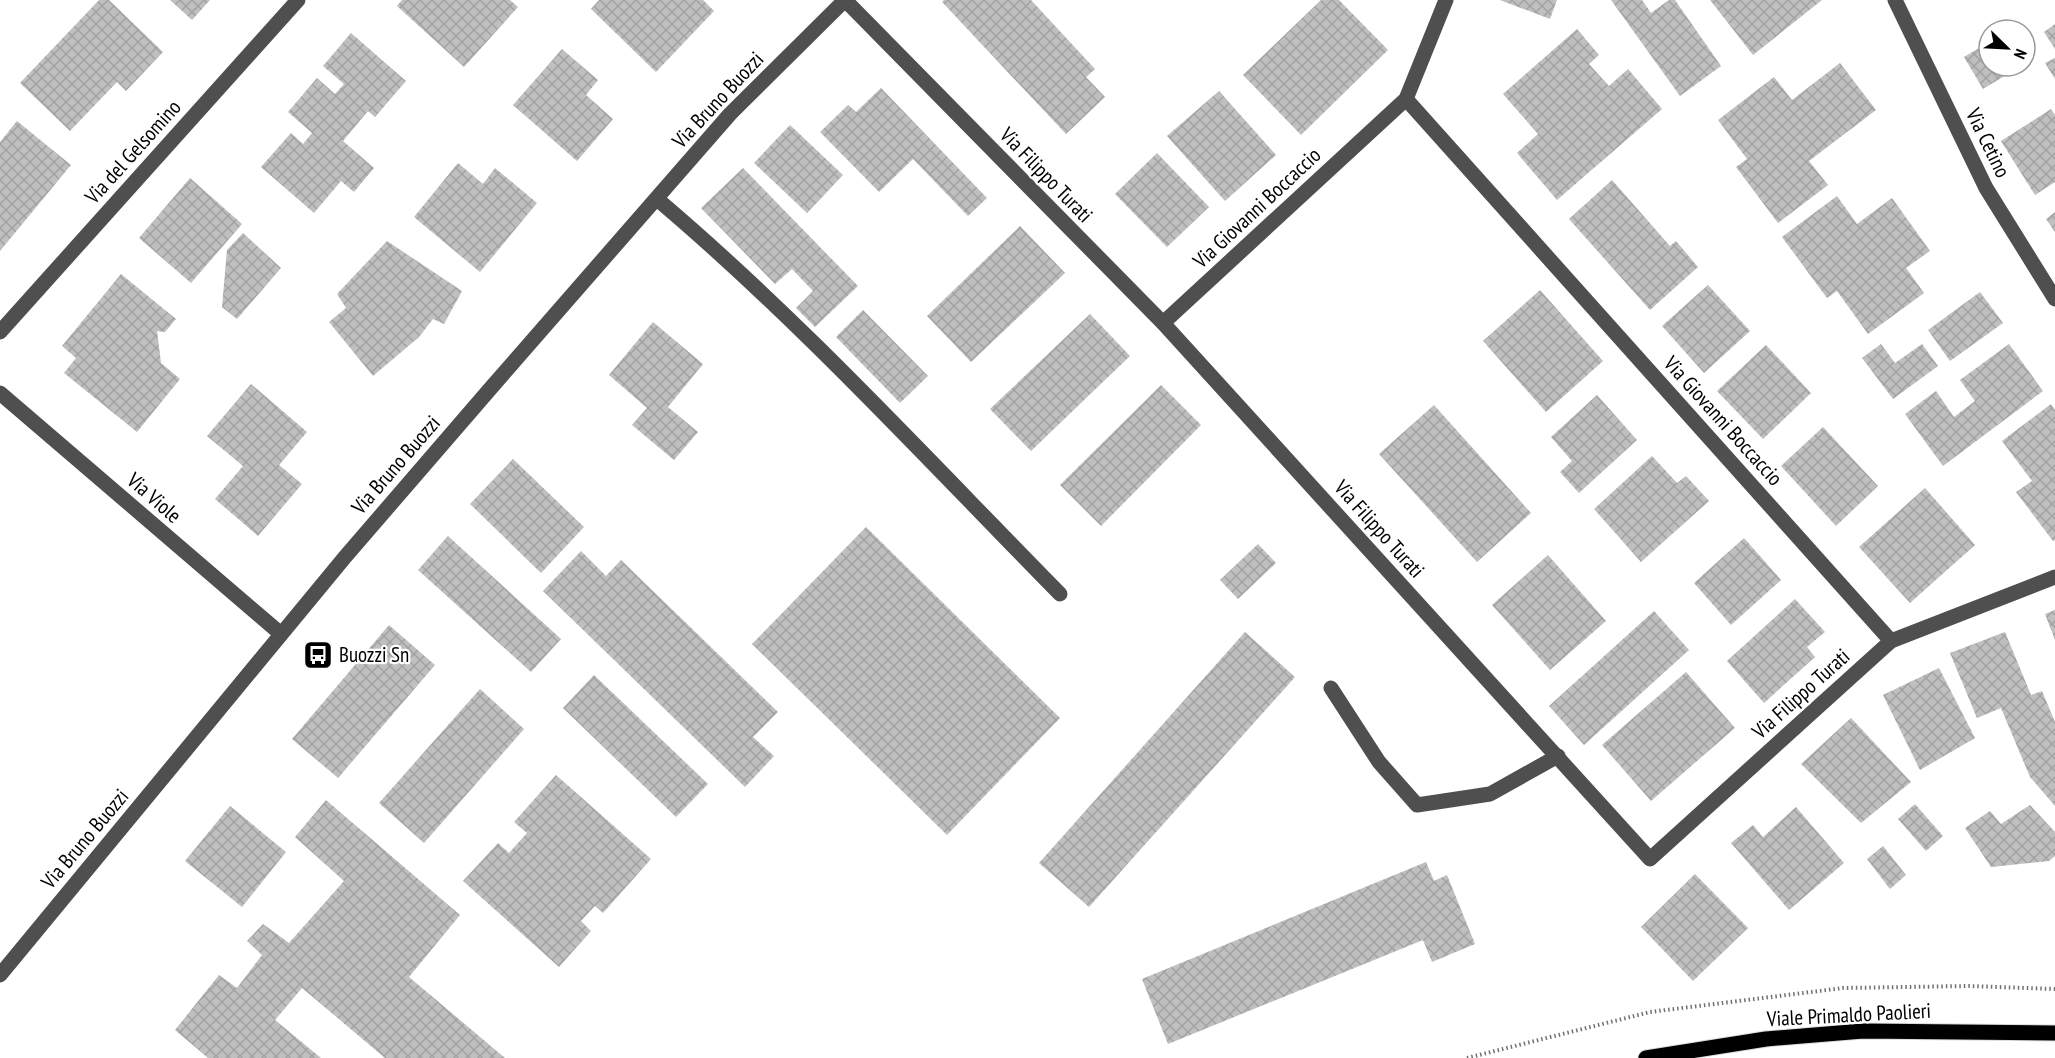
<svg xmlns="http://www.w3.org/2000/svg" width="2055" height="1058" font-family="'PT Sans Narrow',sans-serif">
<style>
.building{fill:url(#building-cross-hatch)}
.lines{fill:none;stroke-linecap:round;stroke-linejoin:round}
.major-casing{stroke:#dbdbdb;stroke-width:17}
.path{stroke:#717171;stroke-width:4;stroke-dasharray:1.5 3;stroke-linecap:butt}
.minor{stroke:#4f4f4f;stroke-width:15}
.major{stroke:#000;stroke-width:15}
.labels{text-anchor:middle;stroke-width:4.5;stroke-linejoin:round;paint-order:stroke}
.street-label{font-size:21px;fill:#000;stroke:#fff}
.poi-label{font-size:21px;fill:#000;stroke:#fff;text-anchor:start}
</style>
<defs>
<pattern id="building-cross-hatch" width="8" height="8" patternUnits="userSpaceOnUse" patternTransform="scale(1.5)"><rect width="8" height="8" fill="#bfbfbf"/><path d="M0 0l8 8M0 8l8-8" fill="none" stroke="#a2a2a2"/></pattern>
</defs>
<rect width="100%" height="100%" fill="#fff"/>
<!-- building -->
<g class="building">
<polygon points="99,0 109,0 163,52 126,91 117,82 70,131 20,83"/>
<polygon points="170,0 210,0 192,20"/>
<polygon points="402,0 510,0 518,7 464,67 397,6"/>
<polygon points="599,0 703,0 714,11 656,72 591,9"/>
<polygon points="944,0 1031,0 1095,69 1086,77 1105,97 1066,134 942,2"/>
<polygon points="1321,0 1339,0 1388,50 1301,135 1243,75"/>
<polygon points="1500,0 1557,0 1550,19"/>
<polygon points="1611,0 1642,0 1651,13 1669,0 1675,0 1721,66 1680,96"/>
<polygon points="1710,0 1822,0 1753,55"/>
<polygon points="2055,24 2055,49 2044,32"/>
<polygon points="1577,29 1599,55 1589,64 1609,86 1628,69 1662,109 1557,200 1517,153 1538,134 1503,94"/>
<polygon points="351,33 406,81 375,117 368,111 343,141 374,168 354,192 341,181 314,213 261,167 291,133 303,144 312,133 288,112 317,78 335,94 344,84 323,66"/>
<polygon points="1989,42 1989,66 2021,66 1983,89 1964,57"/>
<polygon points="562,49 598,80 586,95 613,119 577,161 513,105"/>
<polygon points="2055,58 2055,79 2045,63"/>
<polygon points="1840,63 1876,110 1809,161 1828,185 1778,223 1736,167 1747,159 1718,120 1774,77 1792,100"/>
<polygon points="881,88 987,198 968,216 913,159 879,192 820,132 848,105 856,112"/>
<polygon points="1219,91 1276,155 1225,201 1167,136"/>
<polygon points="2051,109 2055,115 2055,182 2035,195 2001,141"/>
<polygon points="17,121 71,165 0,251 0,142"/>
<polygon points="790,125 843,175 807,213 754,163"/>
<polygon points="1157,153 1209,207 1167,247 1115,194"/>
<polygon points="458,163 483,184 495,168 537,203 480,272 414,217"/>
<polygon points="743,168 858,286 815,327 796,308 813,291 792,269 775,284 701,208"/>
<polygon points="190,178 242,224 191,283 139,238"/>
<polygon points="1612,180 1670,246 1676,241 1698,267 1650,310 1569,219"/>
<polygon points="1837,196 1857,224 1892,198 1930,251 1906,268 1924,293 1868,334 1837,291 1827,298 1782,237"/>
<polygon points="2055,212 2055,232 2046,219"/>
<polygon points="1020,226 1065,273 971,362 927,316"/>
<polygon points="243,233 281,268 237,319 222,307 227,250"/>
<polygon points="387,241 462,291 444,324 433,319 419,337 373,376 329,322 346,308 337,294"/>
<polygon points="121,274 176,319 165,332 157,331 161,363 180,379 137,432 64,373 76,358 62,346"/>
<polygon points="1708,285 1750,331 1704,373 1662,326"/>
<polygon points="1540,290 1603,361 1546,412 1483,341"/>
<polygon points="1980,292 2003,323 1950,361 1928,330"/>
<polygon points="863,310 928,376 900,403 836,337"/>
<polygon points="1090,314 1130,356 1031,451 990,409"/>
<polygon points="653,322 703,364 668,407 698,432 674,460 632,425 647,408 609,375"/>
<polygon points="1881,344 1895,363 1922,344 1938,366 1893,399 1862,358"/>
<polygon points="2009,344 2043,391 1943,466 1905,414 1936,391 1954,417 1975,401 1960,380"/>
<polygon points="1766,345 1811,393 1763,439 1717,391"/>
<polygon points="251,384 307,432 279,465 302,484 258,536 215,499 243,466 207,436"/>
<polygon points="1161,385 1201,425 1101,526 1060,485"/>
<polygon points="1597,395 1637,440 1579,493 1560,472 1572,461 1551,437"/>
<polygon points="2051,404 2055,410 2055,540 2053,541 2016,492 2032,481 2002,441"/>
<polygon points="1434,405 1531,513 1477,562 1379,454"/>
<polygon points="1823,427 1878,486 1836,526 1781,466"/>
<polygon points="1652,456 1677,483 1686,476 1709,501 1641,562 1594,509"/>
<polygon points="513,459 584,527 541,573 470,504"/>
<polygon points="1925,488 1975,545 1910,603 1859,547"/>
<polygon points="866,527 1060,718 947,835 752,644"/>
<polygon points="448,536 561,639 531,672 418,570"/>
<polygon points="1744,538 1781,580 1731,625 1694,583"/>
<polygon points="1258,544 1276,563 1238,599 1220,580"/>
<polygon points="581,551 606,576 621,560 778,712 753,737 774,756 745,787 543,591"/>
<polygon points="1548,555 1606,621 1550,670 1492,605"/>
<polygon points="1795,599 1825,632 1807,647 1815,657 1764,703 1727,661"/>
<polygon points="2055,610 2055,640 2045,614"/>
<polygon points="1654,611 1689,650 1584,745 1549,706"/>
<polygon points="389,625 435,665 338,778 292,739"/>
<polygon points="1245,632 1295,677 1089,907 1039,863"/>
<polygon points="2005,632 2031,695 2042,691 2055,722 2055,806 2030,777 2001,708 1977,718 1950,653"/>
<polygon points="1939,668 1975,738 1920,770 1883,695"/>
<polygon points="1686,672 1735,728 1651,801 1602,745"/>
<polygon points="594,675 708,784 676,817 563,708"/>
<polygon points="480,689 524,729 424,843 379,803"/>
<polygon points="1851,718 1911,782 1861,823 1801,764"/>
<polygon points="556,775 651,859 603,913 595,906 581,921 591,931 559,967 463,881 498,843 509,853 527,833 514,822"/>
<polygon points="326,800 460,915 409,977 505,1058 385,1058 302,988 275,1020 321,1058 208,1058 175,1030 219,975 237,988 262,955 247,941 263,924 289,943 344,881 295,837"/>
<polygon points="1915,804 1943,836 1926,851 1898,819"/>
<polygon points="2030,805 2055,832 2055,856 2049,861 1991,867 1965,828 1990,811 2001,824"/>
<polygon points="230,806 286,852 242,907 185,861"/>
<polygon points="1796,807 1844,863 1789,910 1731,843 1753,825 1763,837"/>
<polygon points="1883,846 1906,875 1890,889 1867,859"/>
<polygon points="1426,862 1434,881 1447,875 1475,944 1432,962 1423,940 1168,1044 1142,979"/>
<polygon points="1695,874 1748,928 1693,981 1641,927"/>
</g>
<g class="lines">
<!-- major casing -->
<g class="major-casing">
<polyline id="major" points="1646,1058 1766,1039 1863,1031 2055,1033"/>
</g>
<!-- path -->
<polyline class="path" points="1467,1058 1650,1012 1843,988 1969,986 2055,989"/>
<!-- minor -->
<g class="minor">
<polyline points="845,0 1163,323 1650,859 1891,641 2055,577"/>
<polyline points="1895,0 1986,188 2055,299"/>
<polyline points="1406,99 1891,641"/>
<path d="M657,199C800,320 928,460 1060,594"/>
<polyline points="1163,323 1406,99 1446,0"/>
<polyline points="0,332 298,0"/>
<polyline points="0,393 281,634"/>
<polyline points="1331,688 1379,762 1417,805 1490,794 1558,756"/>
<polyline points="0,975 345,557 490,389 730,114 845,0"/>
</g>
<!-- major -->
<use href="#major" class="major"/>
</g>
<!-- icons -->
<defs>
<g id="bus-square" transform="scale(1.5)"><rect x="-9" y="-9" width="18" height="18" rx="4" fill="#000" stroke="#fff"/><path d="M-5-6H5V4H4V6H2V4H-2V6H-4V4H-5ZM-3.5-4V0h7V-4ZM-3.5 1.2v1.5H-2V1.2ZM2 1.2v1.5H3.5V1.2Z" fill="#fff"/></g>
</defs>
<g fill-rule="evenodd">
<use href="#bus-square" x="318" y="655"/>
</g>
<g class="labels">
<!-- street labels -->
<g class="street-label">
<text transform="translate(718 100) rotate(-47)" y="7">Via Bruno Buozzi</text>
<text transform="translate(1988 143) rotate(64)" y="7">Via Cetino</text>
<text transform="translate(133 152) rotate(-48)" y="7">Via del Gelsomino</text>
<text transform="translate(1046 175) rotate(46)" y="7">Via Filippo Turati</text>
<text transform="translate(1257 208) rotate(-43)" y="7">Via Giovanni Boccaccio</text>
<text transform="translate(1723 421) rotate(48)" y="7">Via Giovanni Boccaccio</text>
<text transform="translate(396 465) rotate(-49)" y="7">Via Bruno Buozzi</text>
<text transform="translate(154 498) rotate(41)" y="7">Via Viole</text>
<text transform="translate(1379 529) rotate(48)" y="7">Via Filippo Turati</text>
<text transform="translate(1801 694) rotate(-42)" y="7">Via Filippo Turati</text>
<text transform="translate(85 839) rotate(-50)" y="7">Via Bruno Buozzi</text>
<text transform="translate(1849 1015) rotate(-3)" y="7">Viale Primaldo Paolieri</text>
</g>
<!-- poi labels -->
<g class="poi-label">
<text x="339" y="662">Buozzi Sn</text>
</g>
</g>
<!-- north arrow -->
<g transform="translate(2007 48) rotate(114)"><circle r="28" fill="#ffffff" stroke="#999999" stroke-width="1.5"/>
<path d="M0-4.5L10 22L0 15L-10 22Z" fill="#000000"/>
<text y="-9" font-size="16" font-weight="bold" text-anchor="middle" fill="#000000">N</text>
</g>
</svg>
